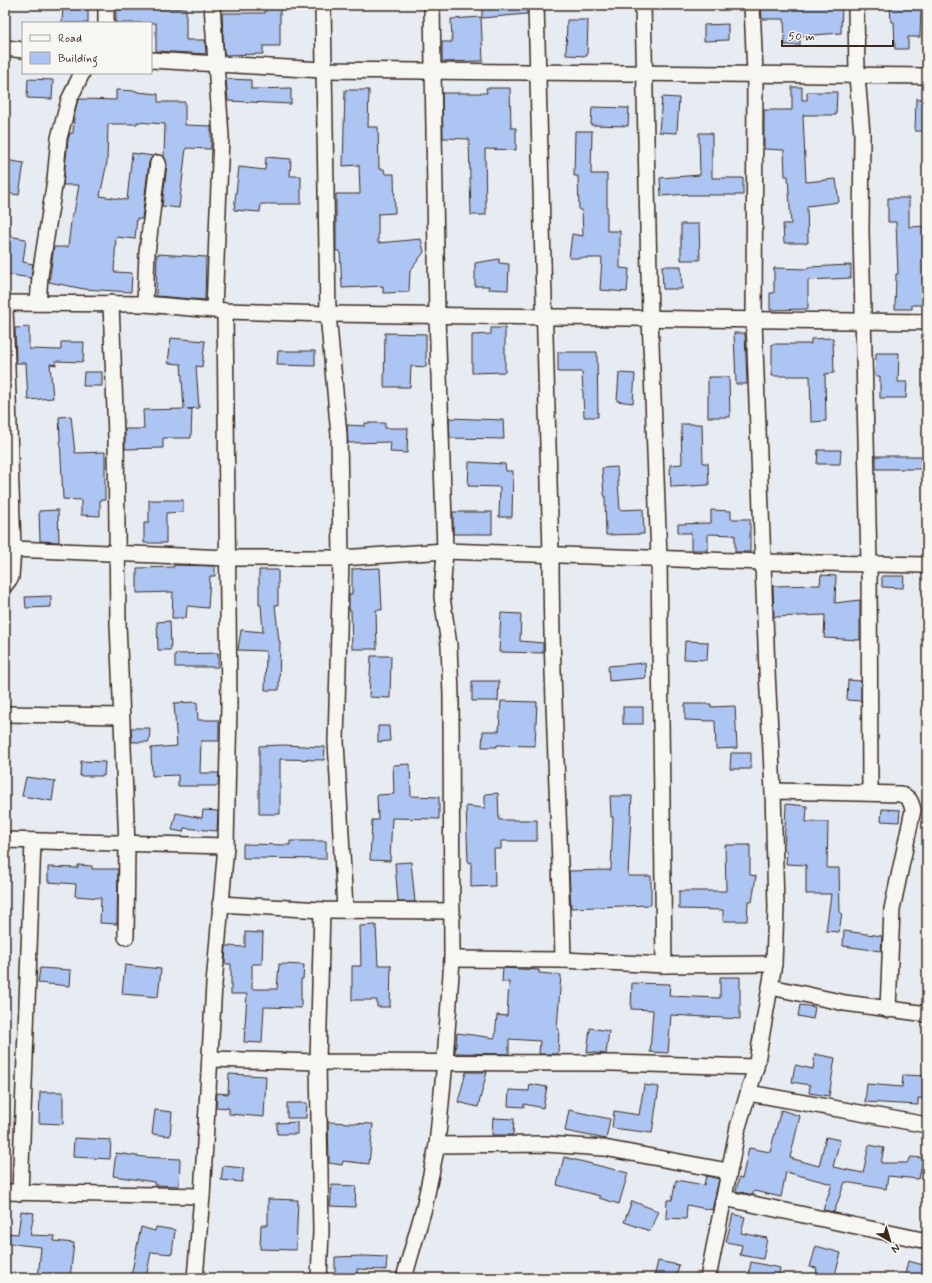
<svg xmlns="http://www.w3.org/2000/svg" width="932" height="1283" font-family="Mynerve,sans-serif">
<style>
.building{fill:#adc5f3;stroke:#3b2a1e}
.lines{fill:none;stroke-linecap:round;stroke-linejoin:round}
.minor-casing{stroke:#3b2a1e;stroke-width:18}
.minor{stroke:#f6f6f2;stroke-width:15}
</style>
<rect width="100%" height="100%" fill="#e7ecf2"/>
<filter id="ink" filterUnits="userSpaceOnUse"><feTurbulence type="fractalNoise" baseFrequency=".025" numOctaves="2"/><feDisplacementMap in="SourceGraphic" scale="8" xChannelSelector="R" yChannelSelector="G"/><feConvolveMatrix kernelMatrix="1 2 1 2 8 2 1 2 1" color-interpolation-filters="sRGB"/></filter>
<g filter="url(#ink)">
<!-- building -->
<g class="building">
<polygon points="63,5 88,5 88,23 62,23"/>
<polygon points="265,5 280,5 280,46 263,46 263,54 224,55 222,13 265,13"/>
<polygon points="482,5 527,5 527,14 482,18"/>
<polygon points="761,5 842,5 841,33 800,36 800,45 785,45 784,19 762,19"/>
<polygon points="890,5 921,5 920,37 908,37 908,49 895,49 894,22 891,22"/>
<polygon points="186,8 186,40 205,40 206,54 156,51 156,23 116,23 116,9"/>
<polygon points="481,17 483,61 442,62 442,42 452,42 451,19"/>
<polygon points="567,20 588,20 587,56 566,55"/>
<polygon points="728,24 728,40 704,41 704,25"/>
<polygon points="28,79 53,80 52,99 27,98"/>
<polygon points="226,79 251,80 251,89 291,88 291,104 228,101"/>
<polygon points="792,87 802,87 802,100 807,100 807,92 837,92 836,115 803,115 806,182 836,179 839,202 807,206 808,243 784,243 783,224 791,224 788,176 785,176 784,150 764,149 764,110 792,110"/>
<polygon points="486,88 510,88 511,128 516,128 516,150 485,149 486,215 471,215 469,139 443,138 442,93 487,93"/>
<polygon points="116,90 137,91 137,92 158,94 158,102 185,102 185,125 211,126 211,149 186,148 179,208 162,206 167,164 164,156 165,124 137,122 137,124 108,124 107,162 100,196 127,200 132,153 153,156 149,162 142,219 137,218 135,239 116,237 114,272 132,273 131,292 84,289 49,282 54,247 68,247 72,213 74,213 79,185 63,185 68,140 70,133 73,133 74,117 77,103 80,99 116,100"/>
<polygon points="345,90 369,90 368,127 378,127 379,169 384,169 385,174 394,174 395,213 378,214 378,243 421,239 424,252 410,271 409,292 383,293 383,286 342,288 340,251 336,251 336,194 360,194 359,165 343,166"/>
<polygon points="662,97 679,98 677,133 659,132"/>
<polygon points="916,99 927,99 927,131 915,131"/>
<polygon points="592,107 629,108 628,126 591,125"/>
<polygon points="575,131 592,131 591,174 607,174 607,231 620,231 620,268 629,269 627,292 600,290 602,258 569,258 572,234 583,236 582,210 579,210 578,176 574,176"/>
<polygon points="699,133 712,133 712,178 743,178 743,195 687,195 688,194 661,196 660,178 700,175"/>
<polygon points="266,157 291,159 290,176 301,176 301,204 261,204 260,212 234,210 239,167 265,170"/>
<polygon points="5,160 24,163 19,195 5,193"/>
<polygon points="888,198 909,198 909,227 927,226 927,305 912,305 912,309 895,309 896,274 898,274 896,222 888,222"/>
<polygon points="681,224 699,224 700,260 681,260"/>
<polygon points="8,236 26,239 23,262 33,264 31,278 5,274 5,253"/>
<polygon points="157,254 206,257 205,300 156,296"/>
<polygon points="499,259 499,263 509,264 508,290 488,289 489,286 475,286 475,263"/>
<polygon points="851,265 851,278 808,280 808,309 770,310 770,293 774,293 774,268 808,269 808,267"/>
<polygon points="662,266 681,266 682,289 663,289"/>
<polygon points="29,327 29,349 61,350 61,342 84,342 83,362 56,361 56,365 50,364 53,398 28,400 26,363 16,363 15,328"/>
<polygon points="491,328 505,328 505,372 472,373 472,335 491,334"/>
<polygon points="385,333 426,334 426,367 411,366 410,387 384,387"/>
<polygon points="734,333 745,333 747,384 736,384"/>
<polygon points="171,338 205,341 202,367 196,366 199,408 187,409 192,409 191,438 163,438 163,448 125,449 125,429 144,429 143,410 184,409 181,364 168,363"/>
<polygon points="833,338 834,373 825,374 826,421 811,422 810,376 772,376 772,344 811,344 811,339"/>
<polygon points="278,351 315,351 315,366 277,365"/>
<polygon points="558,352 597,352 598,417 584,417 582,372 558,372"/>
<polygon points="876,353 899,353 898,382 907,382 906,398 880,398 880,376 875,376"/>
<polygon points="84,372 102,372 102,386 83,386"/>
<polygon points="619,373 635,374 633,403 617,401"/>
<polygon points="708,377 729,377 730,417 708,417"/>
<polygon points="71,416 75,453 105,452 105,500 100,500 100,516 81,515 81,500 63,499 59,417"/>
<polygon points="449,418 503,420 504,439 450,438"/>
<polygon points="365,423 385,423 385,428 408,428 407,453 390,452 391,442 348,443 347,425 365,426"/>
<polygon points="681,424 702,424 703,463 708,463 709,485 671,487 670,465 682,464"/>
<polygon points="818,450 841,450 840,464 817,464"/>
<rect x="876" y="456" width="51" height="13"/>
<polygon points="469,462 505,464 506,471 513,471 512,517 499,517 500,487 468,486"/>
<polygon points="617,467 620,510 643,509 644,534 606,535 605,495 604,495 602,468"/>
<polygon points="149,500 183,500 183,512 166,513 166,543 144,543 144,523 149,523"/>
<polygon points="58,510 59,542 40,541 39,511"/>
<polygon points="711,510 731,511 731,519 750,519 750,552 735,552 735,535 708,534 708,550 691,550 691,533 678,533 678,524 711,523"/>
<rect x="453" y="512" width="39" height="22"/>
<polygon points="174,565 215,566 215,576 210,576 208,608 187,606 186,618 172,618 173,592 137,593 137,568 174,567"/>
<polygon points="380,568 382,610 376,610 377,649 352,649 351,610 349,610 349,594 352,594 352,569"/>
<polygon points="259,570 278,570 278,605 275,605 279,641 280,641 279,690 265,690 266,651 238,650 241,630 263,632 261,605 259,605"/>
<polygon points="821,575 836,576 835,603 860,600 860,640 824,638 825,615 774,617 773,586 820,585"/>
<polygon points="882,576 904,576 903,588 882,587"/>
<polygon points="51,596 51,607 26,608 25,597"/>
<polygon points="501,613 521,614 520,641 543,643 543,653 499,652"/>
<polygon points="170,621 171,650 158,650 157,622"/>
<polygon points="685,641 708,642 707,660 684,659"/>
<polygon points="218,653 218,667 175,667 175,654"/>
<polygon points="371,656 391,656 390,698 369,697"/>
<polygon points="645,663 646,678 609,681 608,666"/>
<polygon points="848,680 861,681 861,701 847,700"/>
<polygon points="472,681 499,681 498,701 472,701"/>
<polygon points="501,701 537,702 535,746 497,745 497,747 482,747 483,731 499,731"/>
<polygon points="197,702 198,720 219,720 219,741 201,741 200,773 219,773 218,786 178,786 178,775 152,776 151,748 177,746 174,703"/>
<polygon points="685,704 711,704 711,707 735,706 737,748 716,749 715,721 685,720"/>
<rect x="623" y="707" width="20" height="17"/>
<polygon points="378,726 389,726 390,741 378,742"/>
<polygon points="131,728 150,728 149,742 132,742"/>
<polygon points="283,745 325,747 324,760 280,759 280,814 259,814 259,746"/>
<polygon points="731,753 751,753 751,769 730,769"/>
<polygon points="81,761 105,762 104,776 80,776"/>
<polygon points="410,764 411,796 439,797 439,819 392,818 390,861 370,860 372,820 378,820 377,795 394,794 393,765"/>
<polygon points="26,777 55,781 52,801 22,796"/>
<polygon points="498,793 499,820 537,820 537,841 501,841 501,849 494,849 495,886 471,887 471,862 468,862 466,806 485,808 485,794"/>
<polygon points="610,796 632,796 628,876 651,876 651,905 571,908 569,871 611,870 613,817 611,817"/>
<polygon points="786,804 807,806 806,822 828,822 827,868 839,868 840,913 842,913 839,932 826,931 831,894 806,894 806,865 786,864 787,851 784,851"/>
<polygon points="882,809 900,810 899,822 881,821"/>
<polygon points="203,810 218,811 217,831 184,828 183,832 172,830 176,813 202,818"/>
<polygon points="290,841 326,841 326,859 243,858 243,844 290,845"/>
<polygon points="725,845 750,845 750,875 756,876 752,902 748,901 747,921 723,921 723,910 679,909 679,891 726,891"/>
<polygon points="411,862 415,902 398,902 395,863"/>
<polygon points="78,865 92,866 92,869 118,869 117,924 100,923 101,898 75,896 76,884 48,882 48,867 78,868"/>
<polygon points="376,925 378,965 391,965 390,1007 377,1007 377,1000 352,1000 352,966 361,966 360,926"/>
<polygon points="844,931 882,936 881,951 843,946"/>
<polygon points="245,932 263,933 262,964 252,964 252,989 277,989 279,964 304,965 303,979 301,979 301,1008 264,1007 262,1043 244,1042 247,994 231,994 231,964 225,964 226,946 245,947"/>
<polygon points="125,965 161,969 158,997 122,994"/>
<polygon points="40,968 71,970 70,986 38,983"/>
<polygon points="503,968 539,970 539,973 561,975 557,1029 559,1029 558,1054 539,1054 540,1041 509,1039 509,1054 455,1053 457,1033 495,1038 497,1015 507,1016 509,982 502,982"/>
<polygon points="720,977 740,977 740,1019 671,1015 668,1053 650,1052 653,1010 631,1009 632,983 670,984 669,996 720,998"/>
<polygon points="800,1005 815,1007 813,1019 798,1016"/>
<polygon points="590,1028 609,1031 606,1054 587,1052"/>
<polygon points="815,1054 835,1058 829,1096 809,1093 810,1085 792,1082 795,1065 813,1069"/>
<polygon points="466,1072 487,1072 478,1107 458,1102"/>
<polygon points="229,1074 266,1076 264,1117 229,1114 229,1108 216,1107 217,1093 228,1094"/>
<polygon points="903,1075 927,1076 927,1099 918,1098 918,1105 865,1102 867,1084 902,1087"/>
<polygon points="530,1084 547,1087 543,1108 524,1104 524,1107 508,1106 509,1090 529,1091"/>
<polygon points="644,1085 659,1087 652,1133 612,1128 614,1111 639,1115"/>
<polygon points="40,1092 63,1092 63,1124 39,1123"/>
<polygon points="287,1103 307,1103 306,1118 287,1118"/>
<polygon points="155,1110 172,1112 170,1136 152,1134"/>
<polygon points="569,1110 610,1119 606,1139 565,1131"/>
<polygon points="781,1110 800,1116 790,1158 819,1166 826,1137 840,1140 833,1167 863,1173 869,1145 884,1148 881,1163 907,1163 911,1157 923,1158 919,1179 888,1176 886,1189 845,1182 834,1212 823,1210 832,1184 786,1172 781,1197 754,1191 753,1195 736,1191 739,1178 742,1179 749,1148 770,1152"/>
<polygon points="493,1118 514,1119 513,1135 492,1135"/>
<polygon points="297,1122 297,1134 277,1134 277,1123"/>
<polygon points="328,1122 373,1124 369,1164 343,1161 342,1165 329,1163"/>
<polygon points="74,1138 111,1140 110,1159 73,1157"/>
<polygon points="116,1153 144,1157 180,1159 179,1186 154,1185 154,1182 113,1176"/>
<polygon points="564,1157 628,1173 619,1204 599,1198 600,1196 557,1185"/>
<polygon points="223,1166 244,1168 242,1182 221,1180"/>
<polygon points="706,1176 719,1179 712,1210 687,1205 686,1219 666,1218 667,1200 672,1200 676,1180 704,1185"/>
<polygon points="332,1185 356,1186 355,1207 330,1206"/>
<polygon points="268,1199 298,1200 296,1250 260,1249 261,1225 268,1225"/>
<polygon points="632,1201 658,1211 650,1231 624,1222"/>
<polygon points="21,1211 34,1213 30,1235 55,1236 54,1241 74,1243 70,1278 38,1278 41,1247 5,1243 5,1233 18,1234"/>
<polygon points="733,1214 745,1217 741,1233 767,1238 763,1259 740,1255 742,1245 726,1242"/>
<polygon points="141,1227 155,1231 156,1227 175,1230 172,1254 151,1252 146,1278 131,1276"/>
<polygon points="816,1246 841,1253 834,1278 815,1278 817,1268 810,1267"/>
<polygon points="364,1256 387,1257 386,1270 357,1269 357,1278 335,1278 335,1257"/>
<polygon points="658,1261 679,1265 676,1278 654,1278"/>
<polygon points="908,1261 927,1266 927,1278 904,1278"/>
<polygon points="751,1262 780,1268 778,1278 748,1278"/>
</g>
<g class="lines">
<!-- minor casing -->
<g class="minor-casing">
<g id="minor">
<polyline points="106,5 106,23"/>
<polyline points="212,5 221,136 214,309"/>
<polyline points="323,5 328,314 339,435 341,558 336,741 345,909"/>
<path d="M536,5L551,555C551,690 560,824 563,960"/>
<polyline points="643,5 650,317 659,558 664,965"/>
<polyline points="856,5 857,76 862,134 861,231 869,563 870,793"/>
<polyline points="5,48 23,50"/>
<polyline points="151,60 323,70 927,76"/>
<polyline points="5,303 145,304 225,311 328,314 927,322"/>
<polyline points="38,303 40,276 55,180 59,138 69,100 82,73"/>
<polyline points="111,303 116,437 118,623 127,845 126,937"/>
<polyline points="145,304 147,253 158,163"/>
<polyline points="5,306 13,549"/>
<polyline points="5,585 11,577 13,549 228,558 341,558 445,551 764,562 927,565"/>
<polyline points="5,714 121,716"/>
<path d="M773,791L900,794C909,797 911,801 913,810L892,909L888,1010"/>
<polyline points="5,840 226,846"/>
<polyline points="220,904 322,910 452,911"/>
<polyline points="452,959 563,960 664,965 774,964"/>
<polyline points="771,987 845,1003 927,1014"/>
<polyline points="210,1059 318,1062 612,1063 756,1067"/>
<polyline points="749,1093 927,1125"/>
<polyline points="437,1145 545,1144 604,1148 728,1171"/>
<polyline points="5,1192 202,1196"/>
<polyline points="20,1193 33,841"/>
<polyline points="724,1198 927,1241"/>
<polyline points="195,1278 202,1196 214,984 226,846 229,704 225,311"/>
<polyline points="319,1278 321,1231 318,1062 322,910"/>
<polyline points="404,1278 424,1208 437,1145 445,1061 452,959 451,695 449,645 442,597 445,551 437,316 432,5"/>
<polyline points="708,1278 738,1127 756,1067 774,964 776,907 773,791 767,671 754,321 755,74 752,5"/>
</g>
</g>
<!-- minor -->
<use href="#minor" class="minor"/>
</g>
</g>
<!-- margin -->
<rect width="932" height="1283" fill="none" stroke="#f6f6f2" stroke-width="20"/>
<rect x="10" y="10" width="912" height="1263" fill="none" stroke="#3b2a1e" stroke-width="1.5" filter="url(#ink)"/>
<!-- legend -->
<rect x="22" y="22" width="130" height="52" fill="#f6f6f2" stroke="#aba49d"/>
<rect x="30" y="35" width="20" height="6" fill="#f6f6f2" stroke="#aba49d"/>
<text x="58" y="42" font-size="12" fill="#3b2a1e">Road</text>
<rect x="30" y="52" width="20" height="12" fill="#adc5f3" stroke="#aba49d"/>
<text x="58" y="62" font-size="12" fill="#3b2a1e">Building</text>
<!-- north arrow -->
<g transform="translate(890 1241) rotate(142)" stroke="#f6f6f2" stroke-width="3" paint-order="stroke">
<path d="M0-3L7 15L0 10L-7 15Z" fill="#3b2a1e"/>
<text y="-6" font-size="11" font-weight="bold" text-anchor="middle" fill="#3b2a1e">N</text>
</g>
<!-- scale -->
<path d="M782 40v6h111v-6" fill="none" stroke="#3b2a1e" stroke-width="2"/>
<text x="788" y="40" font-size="12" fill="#3b2a1e" stroke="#f6f6f2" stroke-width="3" paint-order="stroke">50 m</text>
</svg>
